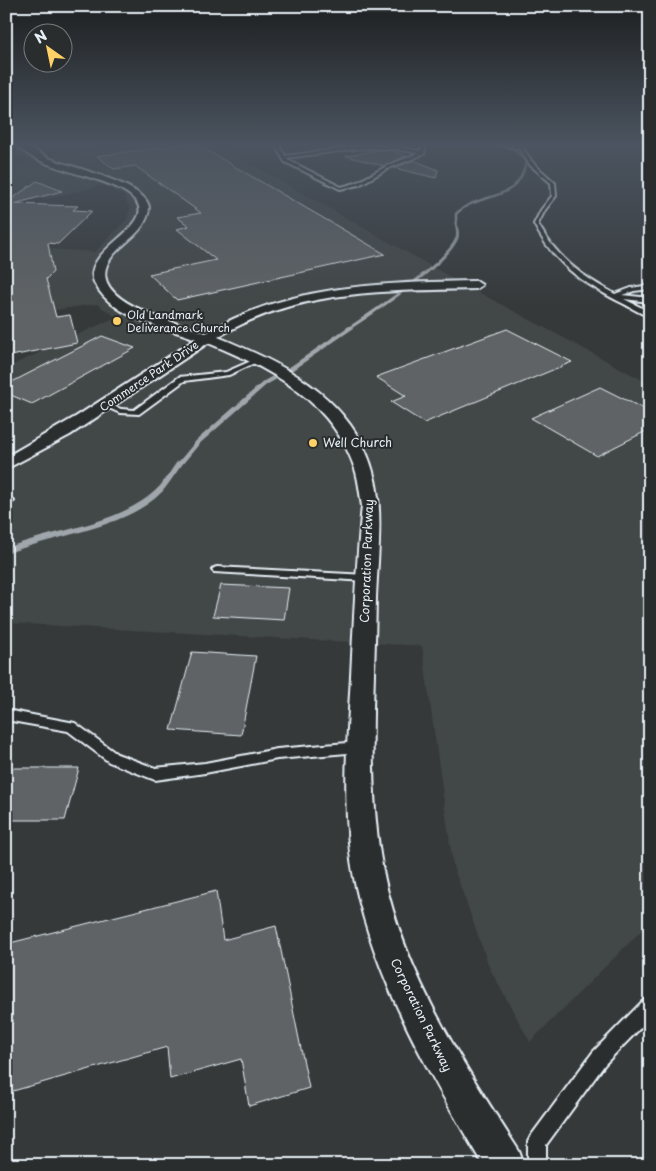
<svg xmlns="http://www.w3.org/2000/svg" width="656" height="1171" font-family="'Playpen Sans',sans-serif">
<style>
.built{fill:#424647}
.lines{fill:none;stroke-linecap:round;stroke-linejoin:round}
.stream-far3{stroke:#a0a7ac;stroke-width:2.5}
.stream-far2{stroke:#a0a7ac;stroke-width:3}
.stream-far1{stroke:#a0a7ac;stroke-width:4.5}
.stream{stroke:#a0a7ac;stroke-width:5.5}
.building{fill:#5f6365;stroke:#e8f1f8}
.lane-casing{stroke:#e8f1f8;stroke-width:4}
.street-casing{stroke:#e8f1f8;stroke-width:4}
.lane{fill:#2a2d2e;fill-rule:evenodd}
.street{fill:#2a2d2e;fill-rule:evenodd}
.poi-dot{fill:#ffd166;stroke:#2a2d2e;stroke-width:2}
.labels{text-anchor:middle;stroke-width:4;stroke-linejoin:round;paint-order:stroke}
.far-poi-label{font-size:11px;fill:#e8f1f8;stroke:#2a2d2e;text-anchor:start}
.far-street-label{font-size:11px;fill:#e8f1f8;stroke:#2a2d2e}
.poi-label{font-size:12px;fill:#e8f1f8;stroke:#2a2d2e;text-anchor:start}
.street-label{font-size:12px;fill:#e8f1f8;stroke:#2a2d2e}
</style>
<rect width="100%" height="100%" fill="#35393a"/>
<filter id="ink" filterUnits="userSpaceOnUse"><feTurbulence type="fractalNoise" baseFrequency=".02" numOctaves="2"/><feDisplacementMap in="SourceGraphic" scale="10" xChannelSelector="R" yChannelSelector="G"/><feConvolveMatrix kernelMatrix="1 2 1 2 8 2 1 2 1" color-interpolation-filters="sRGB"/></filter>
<g filter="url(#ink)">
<!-- built -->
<polygon class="built" points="6,143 51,143 30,146 48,157 145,143 214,143 454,279 650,384 650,922 530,1042 490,969 453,866 422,646 6,623 6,368 116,317 97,304 6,317 49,249 95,252 127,219 130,209 124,196 102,185 46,199 6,188 6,168 33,163 15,153 6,154"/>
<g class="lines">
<!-- stream-far3 -->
<path class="stream-far3" d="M456,224V214C480,190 519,205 526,161L507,143"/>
<!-- stream-far2 -->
<path class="stream-far2" d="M348,329C372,313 447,264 457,238C458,234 457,227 456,223"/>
<!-- stream-far1 -->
<polyline class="stream-far1" points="178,466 198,442 265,383 292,368 350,328"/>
<!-- stream -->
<path class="stream" d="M6,551C53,532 125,527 161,489C167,482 173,472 179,464"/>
</g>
<!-- building -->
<g class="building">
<polygon points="194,143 232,165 385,254 177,300 149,274 216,260 177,229 189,226 177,217 201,213 135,166 114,169 97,156"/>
<polygon points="380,150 392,151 406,156 384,166 346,156"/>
<polygon points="414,160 438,170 436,178 394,168"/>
<polygon points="37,181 62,191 14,204 78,206 73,210 92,211 58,244 48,243 53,272 46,279 56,317 70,315 77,343 6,357 6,203"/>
<polygon points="507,329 572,362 424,423 391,402 406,396 376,377"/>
<polygon points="102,336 135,348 32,404 6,393 6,385"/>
<polygon points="600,387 650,412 650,429 597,456 531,418"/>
<polygon points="221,585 289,588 284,620 213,616"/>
<polygon points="192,652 256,656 241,735 171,730"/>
<polygon points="6,768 79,768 65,820 6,820"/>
<polygon points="216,891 223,940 276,926 309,1088 249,1106 241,1059 170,1079 167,1047 6,1093 6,944"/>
</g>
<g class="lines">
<!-- lane casing -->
<g class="lane-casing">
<g id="lane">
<path d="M274,143H278L285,156L362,146L395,147L421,151L422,143H426L424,154L389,168L359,185L340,189L285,162ZM362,148L395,149L419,153L387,166L356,183L341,187L288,160L286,158Z"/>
<path d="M486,143L521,146L533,163L555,183L556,196L545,210L538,224C557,258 581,276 615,294L631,288L650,285V289L634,291L622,295L650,298V302L624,299L650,312V317C639,313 629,306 618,301C580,281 554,263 534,224L541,210L552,196L551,183L530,165L519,148Z"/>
<polygon points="258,358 263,359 229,375 184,381 139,414 120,413 102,405 106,403 121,409 134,410 179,377 226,372"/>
<polygon points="10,498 14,501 6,505 6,499"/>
<polygon points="217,567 367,575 372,578 367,581 214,572 212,570 214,568"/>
<polygon points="6,710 75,723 117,754 155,768 205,763 277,749 359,742 363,743 365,747 363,751 359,752 277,759 205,773 155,780 109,762 68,731 6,720"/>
<polygon points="650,998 650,1018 605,1064 546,1145 546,1165 528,1165 528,1142 531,1136 593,1052 644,1000"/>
</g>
</g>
<!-- street casing -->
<g class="street-casing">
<path id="street" d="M14,143C27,143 39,154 51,159C70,167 149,185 149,208C148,225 133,237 121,247C65,297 173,321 206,333C289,284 382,283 476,281L482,285L476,289C386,291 297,289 218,337C274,360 331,387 361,442C388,491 378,545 376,597C375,682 367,770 380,854C397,963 460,1059 519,1151L524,1165H483C431,1077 377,985 355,883C341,815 347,745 351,676C354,619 356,563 362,506C360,495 359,483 356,472C334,402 272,369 208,343L70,435L6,469V457L77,416L196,339C162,326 114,319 95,284C77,251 157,228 136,201C116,175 42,174 14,143Z"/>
</g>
<!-- lane -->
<use href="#lane" class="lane"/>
<!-- street -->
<use href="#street" class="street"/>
</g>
</g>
<!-- sky -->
<linearGradient id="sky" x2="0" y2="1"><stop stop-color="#1d1f20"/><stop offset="0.47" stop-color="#4b5460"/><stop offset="1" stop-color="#4b5460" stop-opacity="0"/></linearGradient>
<rect width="656" height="307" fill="url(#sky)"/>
<!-- markers -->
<g class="poi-dot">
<circle cx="117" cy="321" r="5"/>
<circle cx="313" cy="443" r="5"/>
</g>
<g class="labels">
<!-- far-poi labels -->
<g class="far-poi-label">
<text x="127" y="319">Old Landmark<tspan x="127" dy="13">Deliverance Church</tspan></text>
</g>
<!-- far-street labels -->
<g class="far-street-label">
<text transform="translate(149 376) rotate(-34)" y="4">Commerce Park Drive</text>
</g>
<!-- poi labels -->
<g class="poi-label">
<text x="323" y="447">Well Church</text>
</g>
<!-- street labels -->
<g class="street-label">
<text transform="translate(367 561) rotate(-88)" y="4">Corporation Parkway</text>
<text transform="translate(421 1015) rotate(64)" y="4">Corporation Parkway</text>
</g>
</g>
<!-- margin -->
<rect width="656" height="1171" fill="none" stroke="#2a2d2e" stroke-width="25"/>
<rect x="12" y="12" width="631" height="1146" fill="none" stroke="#e8f1f8" stroke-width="2" filter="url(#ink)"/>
<!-- north arrow -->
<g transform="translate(48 48) rotate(327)"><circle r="24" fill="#2a2d2e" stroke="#767b7f"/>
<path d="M0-4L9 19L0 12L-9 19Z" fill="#ffd166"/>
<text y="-8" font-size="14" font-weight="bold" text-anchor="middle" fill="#e8f1f8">N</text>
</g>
</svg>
